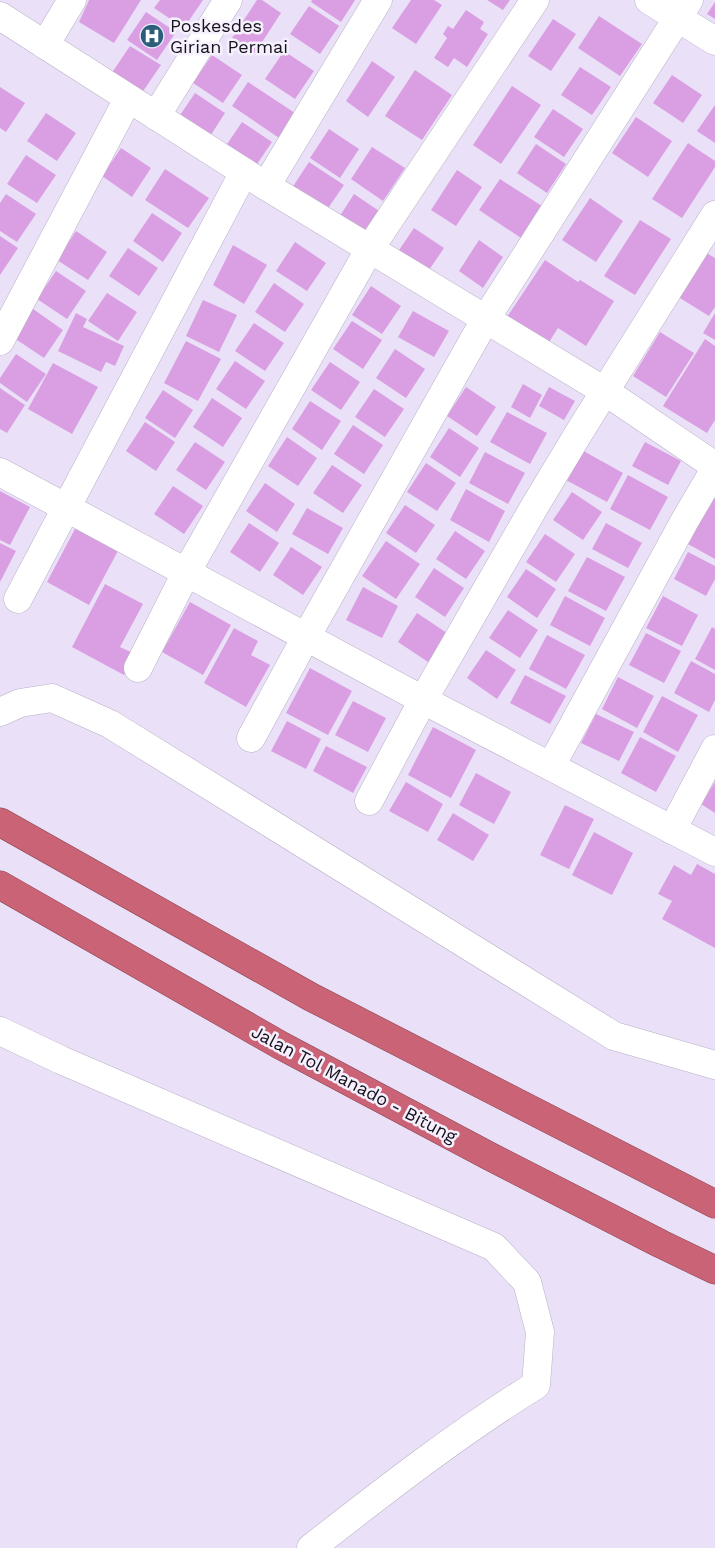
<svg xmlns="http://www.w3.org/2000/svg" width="715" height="1548" font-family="'Work Sans',sans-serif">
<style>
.building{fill:#da9fe2}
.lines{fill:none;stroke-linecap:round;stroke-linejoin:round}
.minor-casing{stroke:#b9b0c6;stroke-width:29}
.highway-casing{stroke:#8a4755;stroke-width:29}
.minor{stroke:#fff;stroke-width:28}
.highway{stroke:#c96375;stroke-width:28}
.labels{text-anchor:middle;stroke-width:5;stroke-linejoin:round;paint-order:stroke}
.poi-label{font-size:18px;fill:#16121a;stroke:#f6f0fe;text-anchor:start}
.street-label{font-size:18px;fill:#16121a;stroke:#f6f0fe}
</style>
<rect width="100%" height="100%" fill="#eae1f8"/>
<!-- building -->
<g class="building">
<polygon points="89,0 141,0 114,43 79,22"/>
<polygon points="160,0 203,0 184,28 154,8"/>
<polygon points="257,0 262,0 281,13 255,53 232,38"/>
<polygon points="312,0 355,0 341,22 311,2"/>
<polygon points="411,0 434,0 442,5 416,44 392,28"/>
<polygon points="487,0 510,0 503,10"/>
<polygon points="715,2 715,19 707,14"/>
<polygon points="309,6 339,26 320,54 290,34"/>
<polygon points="466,10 484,22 480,29 488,34 467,67 454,58 448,67 434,58 447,38 443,34 448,26 453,29"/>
<polygon points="146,12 176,32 157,60 127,40"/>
<polygon points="599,16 642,44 620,76 578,48"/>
<polygon points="553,19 576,34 551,71 528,56"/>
<polygon points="130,46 161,65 137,100 107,80"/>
<polygon points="284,51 314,71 295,99 265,79"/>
<polygon points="212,55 242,75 223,103 193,83"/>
<polygon points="372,61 395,77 368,117 346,101"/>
<polygon points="580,67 611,87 592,115 561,95"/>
<polygon points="415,70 452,95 422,140 385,116"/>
<polygon points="672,75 702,95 683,123 653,103"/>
<polygon points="248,82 301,117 285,142 232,106"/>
<polygon points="512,86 541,105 501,164 473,145"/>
<polygon points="0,87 25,103 6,132 0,128"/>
<polygon points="195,93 225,113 207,141 176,121"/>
<polygon points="715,105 715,143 697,131"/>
<polygon points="553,109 583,129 564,157 534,137"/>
<polygon points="46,113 76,133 57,161 27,141"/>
<polygon points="636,117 672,141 648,177 612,153"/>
<polygon points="242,122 272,142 253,170 223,150"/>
<polygon points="329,129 359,149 340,178 310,158"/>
<polygon points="688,143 715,161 715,167 682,218 652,199"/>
<polygon points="536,144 566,164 547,193 517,173"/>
<polygon points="372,147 405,168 383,201 351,179"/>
<polygon points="121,148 151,168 132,197 102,176"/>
<polygon points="26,155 56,175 37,203 7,184"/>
<polygon points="309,162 344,185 324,214 290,191"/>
<polygon points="165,169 209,198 188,228 145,200"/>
<polygon points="457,170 482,187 456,226 431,210"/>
<polygon points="500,179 542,206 521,238 479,210"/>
<polygon points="6,194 36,214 17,242 0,231 0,203"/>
<polygon points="354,194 385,215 367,243 336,222"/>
<polygon points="590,198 623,221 596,262 562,240"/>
<polygon points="152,213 182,233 163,262 133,241"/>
<polygon points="640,220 671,239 635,295 604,276"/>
<polygon points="414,228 444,248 425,276 395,256"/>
<polygon points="76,231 107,252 88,280 57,260"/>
<polygon points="0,236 18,248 0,275"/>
<polygon points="479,240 503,257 483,288 459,271"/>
<polygon points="295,242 326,263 307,291 276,271"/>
<polygon points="233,245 267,265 244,304 213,285"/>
<polygon points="128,248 158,268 139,296 109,276"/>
<polygon points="703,251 715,258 715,307 709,316 675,295"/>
<polygon points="545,260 578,282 580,280 614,301 586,346 558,328 544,350 503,323"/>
<polygon points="56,271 86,291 67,319 37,299"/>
<polygon points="274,283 304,304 285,332 255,312"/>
<polygon points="371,286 401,306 382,334 352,315"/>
<polygon points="107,293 137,312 118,341 88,321"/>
<polygon points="203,300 237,315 219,352 186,336"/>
<polygon points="33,309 63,330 44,358 14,338"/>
<polygon points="413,311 449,331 434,357 398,337"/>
<polygon points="76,313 87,319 83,327 124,346 115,366 106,362 101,372 58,351"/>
<polygon points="715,313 715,340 703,333"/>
<polygon points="352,321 382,340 363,369 333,349"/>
<polygon points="254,323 284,343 265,371 235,351"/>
<polygon points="660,332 694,353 666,397 633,376"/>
<polygon points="705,339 715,346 715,420 707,433 663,406"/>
<polygon points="186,341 221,359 198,401 164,383"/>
<polygon points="395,349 425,369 406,398 376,378"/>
<polygon points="16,354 46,374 27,402 0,383 0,378"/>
<polygon points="235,361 265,381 246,409 216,389"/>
<polygon points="330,362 360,382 341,410 311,390"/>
<polygon points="53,363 98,387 72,434 28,409"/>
<polygon points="523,384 542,395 530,418 511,407"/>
<polygon points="466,387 496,407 477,436 447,416"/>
<polygon points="549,387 575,401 564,420 539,406"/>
<polygon points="0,388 25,405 7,433 0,429"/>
<polygon points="374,389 404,409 385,437 355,417"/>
<polygon points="163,390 193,410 175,438 145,418"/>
<polygon points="212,398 242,418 223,447 193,427"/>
<polygon points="310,401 341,421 322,450 292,429"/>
<polygon points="507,412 547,433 530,464 490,442"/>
<polygon points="145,422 175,442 156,471 126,451"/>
<polygon points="353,425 383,445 364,474 334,454"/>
<polygon points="449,428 479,448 460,477 430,457"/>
<polygon points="287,437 317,458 298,486 268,466"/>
<polygon points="195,442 225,462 206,490 176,470"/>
<polygon points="645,442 681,461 668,485 632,466"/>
<polygon points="580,449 623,473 607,502 564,479"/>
<polygon points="485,452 525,473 508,504 469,483"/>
<polygon points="426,463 456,483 437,511 407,492"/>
<polygon points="332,465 362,485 343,513 313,493"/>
<polygon points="628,475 668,497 650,530 610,509"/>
<polygon points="265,483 295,504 277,532 246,511"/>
<polygon points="173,486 203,506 184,534 154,514"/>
<polygon points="466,489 505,511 489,542 450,520"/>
<polygon points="0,491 30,507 10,545 0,540"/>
<polygon points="572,492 602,512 583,540 553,520"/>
<polygon points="711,497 715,499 715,559 686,543"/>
<polygon points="405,505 435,525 416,553 386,533"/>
<polygon points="307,508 343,528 328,554 292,534"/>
<polygon points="249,523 279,543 260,572 230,552"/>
<polygon points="606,523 642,543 628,568 592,549"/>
<polygon points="76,527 119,549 89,605 47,582"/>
<polygon points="455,531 485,551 466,579 436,559"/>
<polygon points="545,534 575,554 556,582 526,562"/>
<polygon points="386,541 420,564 396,599 362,576"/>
<polygon points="0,543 16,551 0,582"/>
<polygon points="291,547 322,567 303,595 273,575"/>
<polygon points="688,552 715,566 715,579 706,596 674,579"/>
<polygon points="587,557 625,577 606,611 568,591"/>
<polygon points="434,568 464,588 445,617 415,597"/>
<polygon points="526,569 556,589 537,618 507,597"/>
<polygon points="105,584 143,604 120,647 135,654 124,675 72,647"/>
<polygon points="363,587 398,606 382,638 346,620"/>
<polygon points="565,596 605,618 590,646 550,625"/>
<polygon points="663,596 698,615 682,646 646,628"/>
<polygon points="190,602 231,625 203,675 162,652"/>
<polygon points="508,610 538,630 520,658 489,638"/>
<polygon points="417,613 447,633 428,662 398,642"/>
<polygon points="712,627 715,629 715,670 695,659"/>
<polygon points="234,628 258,641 251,655 270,665 246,707 204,683"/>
<polygon points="646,633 681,651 664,683 629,665"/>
<polygon points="547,635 585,655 566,689 529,669"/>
<polygon points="486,650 516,670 497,699 467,678"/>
<polygon points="691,661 715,674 715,700 709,712 674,693"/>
<polygon points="310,668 352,691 328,735 286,713"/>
<polygon points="525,675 566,696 550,724 510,703"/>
<polygon points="618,677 654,696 637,728 602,709"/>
<polygon points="662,696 698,715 678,752 643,732"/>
<polygon points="353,701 386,718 368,752 335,735"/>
<polygon points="596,714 634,732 619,761 581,743"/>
<polygon points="287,721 321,739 306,769 271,751"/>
<polygon points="433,727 476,750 451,798 408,775"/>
<polygon points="640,737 676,756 656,792 621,773"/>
<polygon points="326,746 367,767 353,793 313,771"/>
<polygon points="476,773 511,792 494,824 459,805"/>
<polygon points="406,782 443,804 428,832 389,811"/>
<polygon points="715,782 715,813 701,804"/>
<polygon points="565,805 594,819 569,869 540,855"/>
<polygon points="453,813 489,835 473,861 437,840"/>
<polygon points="594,832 633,853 612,895 572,875"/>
<polygon points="697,864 715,874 715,948 662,919 672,901 658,894 674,865 691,875"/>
</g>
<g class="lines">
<!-- minor casing -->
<g class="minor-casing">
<g id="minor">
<polyline points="649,0 715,41"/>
<polyline points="0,16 266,186 606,392 715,466"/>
<polyline points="45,45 72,0"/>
<polyline points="156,116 228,0"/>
<polyline points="266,186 378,0"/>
<polyline points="0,341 128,99"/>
<polyline points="0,472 423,700 715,852"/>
<polyline points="18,599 244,172"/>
<polyline points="138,668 187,571 369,250 535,0"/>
<polyline points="0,712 20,703 52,698 110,724 614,1036 715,1065"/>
<polyline points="251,738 306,637 485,320 689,0"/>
<polyline points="551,766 684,522 715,469"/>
<polyline points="369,801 423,700 536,504 580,431 715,215"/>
<polyline points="672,830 715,749"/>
<path d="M0,1031L61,1060L494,1247L527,1282L540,1332L536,1385C457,1434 384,1491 311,1548"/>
</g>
</g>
<!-- highway casing -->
<g class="highway-casing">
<g id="highway">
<polyline points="0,822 311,997 715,1204"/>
<polyline points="0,885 280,1045 491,1157 661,1244 715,1270"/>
</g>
</g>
<!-- minor -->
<use href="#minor" class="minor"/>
<!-- highway -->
<use href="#highway" class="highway"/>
</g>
<!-- icons -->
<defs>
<g id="hospital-disc" transform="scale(1.25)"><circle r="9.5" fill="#2a5e7b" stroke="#f6f0fe"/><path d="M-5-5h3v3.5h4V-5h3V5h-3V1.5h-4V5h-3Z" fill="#fff"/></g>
</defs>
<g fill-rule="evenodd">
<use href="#hospital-disc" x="152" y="36"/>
</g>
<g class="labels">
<!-- poi labels -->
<g class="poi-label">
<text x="170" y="32">Poskesdes<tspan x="170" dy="21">Girian Permai</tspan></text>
</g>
<!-- street labels -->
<g class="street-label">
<text transform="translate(354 1084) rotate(28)" y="6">Jalan Tol Manado - Bitung</text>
</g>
</g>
</svg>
